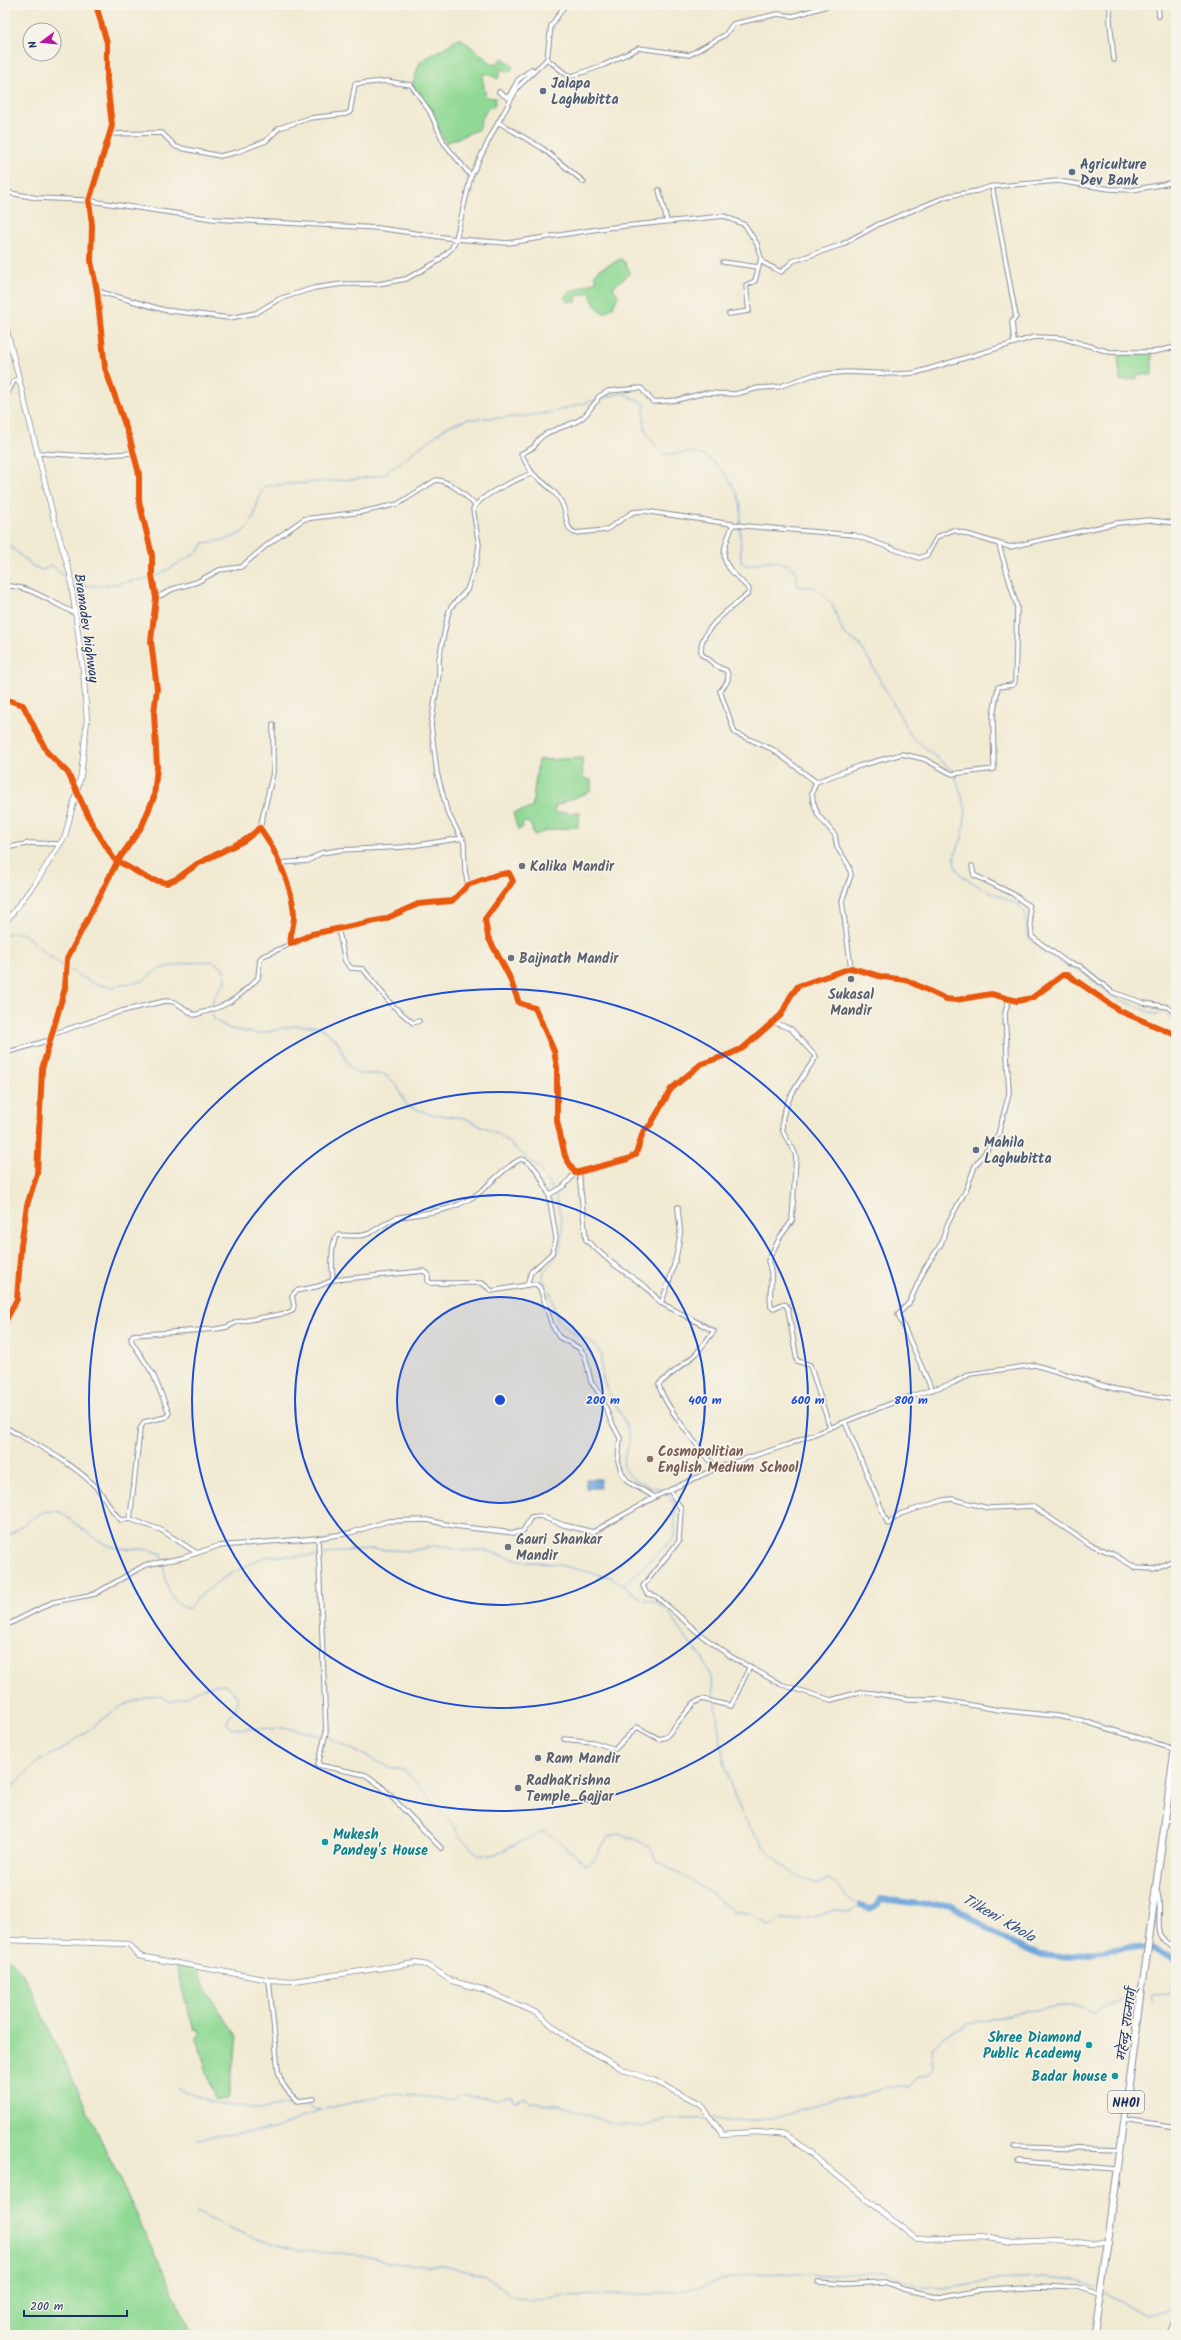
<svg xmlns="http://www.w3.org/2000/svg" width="1181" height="2340" font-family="Kalam,'Playpen Sans Deva',sans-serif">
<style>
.green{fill:#90d994;stroke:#568479}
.water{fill:#6da4db;stroke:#446a9c}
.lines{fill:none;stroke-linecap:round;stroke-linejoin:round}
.stream{stroke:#6da4db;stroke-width:1}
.river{stroke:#6da4db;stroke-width:6}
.minor-casing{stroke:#868c98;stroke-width:5.5}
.tertiary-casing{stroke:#868c98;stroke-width:6}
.primary-casing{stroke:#868c98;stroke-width:8}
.trunk-casing{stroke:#868c98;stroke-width:8}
.minor{stroke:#fff;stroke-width:3.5}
.tertiary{stroke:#fff;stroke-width:4.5}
.primary{stroke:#fff;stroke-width:6}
.trunk{stroke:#fff;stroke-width:6}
.cycleway-casing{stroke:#f7f3e8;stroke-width:8}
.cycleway{stroke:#e8590c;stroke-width:6}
.ring{fill:none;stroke:#1d4ed8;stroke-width:2}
.service-dot{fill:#5c6f8a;stroke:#f7f3e8;stroke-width:1.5}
.worship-dot{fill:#6b7280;stroke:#f7f3e8;stroke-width:1.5}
.education-dot{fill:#8d6e63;stroke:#f7f3e8;stroke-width:1.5}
.culture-dot{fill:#0f9aa8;stroke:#f7f3e8;stroke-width:1.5}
.labels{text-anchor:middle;stroke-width:3.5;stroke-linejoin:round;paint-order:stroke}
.shield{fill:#f7f3e8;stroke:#5d6a87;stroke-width:1}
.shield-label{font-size:13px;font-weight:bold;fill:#1b2f5e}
.service-label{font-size:14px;font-weight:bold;fill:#4e5e75;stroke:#f7f3e8;text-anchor:start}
.street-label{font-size:14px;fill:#1b2f5e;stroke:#f7f3e8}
.worship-label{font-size:14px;font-weight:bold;fill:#5b616d;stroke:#f7f3e8;text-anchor:start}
.education-label{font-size:14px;font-weight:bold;fill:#785e54;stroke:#f7f3e8;text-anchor:start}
.culture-label{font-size:14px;font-weight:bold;fill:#0d838f;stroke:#f7f3e8;text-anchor:end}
.water-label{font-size:15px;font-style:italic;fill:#345284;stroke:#f7f3e8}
.centre{fill:#1d4ed8;stroke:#f7f3e8;stroke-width:2}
.ring-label{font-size:12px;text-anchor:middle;font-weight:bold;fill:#1d4ed8;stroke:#f7f3e8;stroke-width:3.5;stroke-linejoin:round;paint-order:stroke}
</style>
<rect width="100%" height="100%" fill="#f7f3e8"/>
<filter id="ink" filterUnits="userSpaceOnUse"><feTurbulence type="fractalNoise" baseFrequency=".025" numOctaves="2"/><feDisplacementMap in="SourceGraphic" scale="8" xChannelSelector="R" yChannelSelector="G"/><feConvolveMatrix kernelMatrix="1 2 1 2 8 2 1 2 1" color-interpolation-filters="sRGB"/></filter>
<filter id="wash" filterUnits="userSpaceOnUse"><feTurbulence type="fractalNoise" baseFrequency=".012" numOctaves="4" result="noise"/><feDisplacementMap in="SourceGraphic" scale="16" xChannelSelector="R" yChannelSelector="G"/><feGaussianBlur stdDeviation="0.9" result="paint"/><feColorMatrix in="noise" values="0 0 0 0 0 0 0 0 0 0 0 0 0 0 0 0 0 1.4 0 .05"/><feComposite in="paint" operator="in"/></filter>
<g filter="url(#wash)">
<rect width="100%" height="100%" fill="#f1ead3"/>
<!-- green -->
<g class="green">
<polygon points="460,38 494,65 503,58 513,67 510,72 501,69 498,79 486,73 482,77 486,97 496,98 494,107 488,108 481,120 479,129 446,143 425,102 412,85 420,62"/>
<path d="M621,259L625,262L630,272C626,280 617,281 613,288L618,296L613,307L604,313C595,308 592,301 590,292L575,297L577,302L566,301L565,297C570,288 588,287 597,280L594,275L600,269Z"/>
<polygon points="1118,353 1152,353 1152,375 1137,375 1136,379 1120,380"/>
<polygon points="582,758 583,778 591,780 591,791 555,806 555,813 580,812 578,827 550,830 534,835 531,825 527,822 522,823 523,827 518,830 513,813 532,808 538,760"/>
<polygon points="5,1955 22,1972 193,2335 5,2335"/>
<polygon points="175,1964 197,1968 205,1988 237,2038 228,2099 215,2100 197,2038 199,2038 200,2031 194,2030"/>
</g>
<!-- water -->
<polygon class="water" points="586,1479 601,1479 600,1488 586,1488"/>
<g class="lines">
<!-- stream -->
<g class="stream">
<path d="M599,399L623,393L645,404C642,428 645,437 664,454C674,454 686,451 695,453C714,456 731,479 738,496C742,505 741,515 740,524"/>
<path d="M740,527L741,562L748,566C766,559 778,558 795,569L798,587H815L832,604L843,633L859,644L868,658L911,736L954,772"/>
<polyline points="5,542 34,567 43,570 52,565 68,580"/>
<path d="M155,577L198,552L204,543C227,540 249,537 255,512C258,502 259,494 265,486L357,479L383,475L448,426L468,419L517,417L552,412L596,400"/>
<polyline points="77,585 100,586 152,578"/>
<polyline points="955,775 966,810 962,838 954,857 955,866 962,876 980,887 1019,905 1024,912 1029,938 1045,953 1065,965 1082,972 1112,996 1154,1014 1165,1013 1176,1024"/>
<path d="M5,935C23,926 32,942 44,952C50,957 58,962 64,967"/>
<polyline points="70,970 92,983 111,987 142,981 159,969 188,963 212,961 223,967 226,981 215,996 211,1008"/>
<polyline points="211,1013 215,1020 230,1029 258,1034 293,1026 319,1026 337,1041 351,1069 358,1074 384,1074 396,1084 407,1106 431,1114 464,1118 497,1133 539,1168 553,1191"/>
<path d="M555,1194C563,1226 571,1246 544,1271L543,1278L551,1295L558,1320L568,1330L594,1344L602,1356C597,1390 622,1405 629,1435C632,1447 617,1461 627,1473C638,1485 652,1484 665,1492"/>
<path d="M5,1537C25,1528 37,1506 60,1512C72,1520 97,1542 110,1546C128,1552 143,1545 162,1554L163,1560"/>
<polyline points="320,1555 343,1551 369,1549 411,1551 437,1545 464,1551 482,1550 527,1562 550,1563 611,1577 641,1598 654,1602 670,1613 686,1639 702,1657 710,1673 715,1701"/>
<path d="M163,1563C166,1581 168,1603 188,1609L197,1598L220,1580L261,1558L272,1556H317"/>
<polyline points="624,1585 675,1537 675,1507 668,1493"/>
<path d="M716,1704C721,1762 733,1820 778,1861C790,1872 803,1881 819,1884L828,1879C841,1887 844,1898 860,1906"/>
<polyline points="327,1737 386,1766 406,1771 449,1820 462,1839 478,1854 493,1855 544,1831 558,1840 586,1865 593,1861 608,1837 619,1834 635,1839 650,1848 657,1861 708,1891 734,1912 750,1913 768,1925 774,1925 781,1920 807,1919 835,1910 850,1911 860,1906"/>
<path d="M5,1794L39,1761L62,1749L121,1706L145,1698L161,1696L171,1702C189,1698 219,1672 234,1692C237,1695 238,1699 237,1703C236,1710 229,1716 227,1723L230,1728L236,1729L287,1728L324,1736"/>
<polyline points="1153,2004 1150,1999 1151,1994 1168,1993 1172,1991 1173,1985 1176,1985"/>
<path d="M178,2089L214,2103L263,2109L295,2103L320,2110L394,2093L451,2100L461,2095C474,2098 484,2096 497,2100L509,2095L513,2096L514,2101C521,2100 526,2095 531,2103L535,2102L545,2105H560L605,2121L624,2125L644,2127L664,2119H706"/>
<path d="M714,2117C754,2129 792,2112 829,2100C841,2096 853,2097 865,2094C884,2089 888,2084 909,2087L919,2076L929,2075L933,2069L931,2047L946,2035L968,2024L1018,2013L1059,2006H1079L1093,2012L1133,1996"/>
<polyline points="198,2138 274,2129 320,2110"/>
<polyline points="195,2212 254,2238 299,2251 362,2255 390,2263 444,2266 485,2276 514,2297 531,2301 559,2296 655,2294 697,2288 741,2275 782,2273 831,2275 882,2272 923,2287 944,2288 993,2280 1044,2278 1076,2281 1094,2288"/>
<polyline points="1106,2294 1145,2315 1176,2309"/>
</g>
<!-- river -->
<polyline class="river" points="860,1906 870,1909 877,1905 881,1899 927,1905 949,1904 1015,1945 1040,1955 1062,1957 1130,1947 1154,1950 1176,1960"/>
</g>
</g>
<g filter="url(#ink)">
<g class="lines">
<!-- minor casing -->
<g class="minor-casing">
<g id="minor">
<polyline points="1110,5 1110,22 1114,60"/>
<polyline points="1158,5 1159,16"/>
<polyline points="547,59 567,75 572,76 604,65 639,48 689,55 725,35 733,24 778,14 793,16 830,5"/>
<polyline points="499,92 508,98 518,80 532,69"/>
<polyline points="498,122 542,148 584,182"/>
<polyline points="109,134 162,133 176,147 220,156 237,152 266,141 279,128 310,118 346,114 350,112 355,84 386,81 411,85 430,112 444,143 471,176"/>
<polyline points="992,186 1016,317 1012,322 1014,342"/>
<polyline points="659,190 667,221"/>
<polyline points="5,192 37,198 84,200 214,219 378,228 456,239 508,243 605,228 724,216 745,225 757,244 762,262 781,272 793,261 841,245 879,224 948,196 977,191 989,187 1058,181 1110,189 1132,190 1176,182"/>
<polyline points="723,262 758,267"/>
<polyline points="97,291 164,310 229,318 256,313 279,299 314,288 342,284 378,284 406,279 437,262 452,248 456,239 471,176 494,130 518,87 547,59 551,26 565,5"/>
<polyline points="729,314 749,311 746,285 755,281 761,258"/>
<polyline points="5,398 14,381 19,379"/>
<polyline points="37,453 88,456 133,453"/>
<path d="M532,473L521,454L534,447C541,428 568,429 582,418C588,414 591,406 597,401L598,397L608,391L641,388L653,402L677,400L704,393L735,394L759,388L778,387L813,375L846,372L898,374L915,373L1034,337L1062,338L1110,352H1153L1176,347"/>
<path d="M733,525C717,561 723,563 749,589L748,594C733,606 694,633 702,655C712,660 715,668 726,670C731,680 726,684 720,691L735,733L772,749L816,782L812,793L813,801L818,815L835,835L837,847L849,866L851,875L842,901L851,968"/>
<path d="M5,586C30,585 53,604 75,613"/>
<path d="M156,598L173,589L197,582L219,570L241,567L267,545L304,519L362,512L398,504L436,480C451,481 465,495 475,505"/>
<path d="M5,699L23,705L47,752L68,773L91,822L114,859L149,879L167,883L178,878L197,864L245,840L260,828C275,848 294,891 294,917C294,926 289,935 291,944L312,934L385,919L418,904L452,901L468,885L496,875L509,873L513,881L485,919L488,937L509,976L519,1003L535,1008L554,1051L557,1067V1121L565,1156L575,1173L628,1159L636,1154L643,1132L651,1124L671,1089L701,1064L730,1054L743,1048L781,1015L790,997L798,986L851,968L883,977L906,980L946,999L956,1000L991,994L1017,1001L1032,998L1063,975H1068L1120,1011L1176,1035"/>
<polyline points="816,782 859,766 902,754 924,759 952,774 994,769 993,716 998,687 1013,685 1015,682 1017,607 999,545"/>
<polyline points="260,828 273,773 273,724"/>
<polyline points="5,848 31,843 60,844"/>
<polyline points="279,863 308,861 321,853 340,850 404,847 463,838"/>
<polyline points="972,866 974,875 1013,894 1029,906 1032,937 1068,963 1080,966 1112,992 1144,1003 1168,1007 1176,1015"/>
<path d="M468,885L465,871L464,843L447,811L443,795L437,773L431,725L439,674V659L448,614L451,607L467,590L477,560L479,545L473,509C481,494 516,480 532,473C543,483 558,492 563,506C567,515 565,529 575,533L606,530L633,512L644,511L745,526L854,535L919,558L927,555L937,537L953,530L1010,547L1117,523L1149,520L1176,523"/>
<polyline points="338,928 345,961 351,968 363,969 392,1005 413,1023 419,1021"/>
<path d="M773,1022L791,1029L816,1057C804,1075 777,1109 783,1131C786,1141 795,1147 796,1158L792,1221L780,1237L768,1261C775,1278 768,1290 771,1307L774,1308L782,1304L786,1305L788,1309L797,1361L810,1365L830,1428"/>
<path d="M53,1034L122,1011L165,1001L175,1002L194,1015C227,1006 234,1002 258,978L260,959L263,956L291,944"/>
<polyline points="5,1053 50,1040"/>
<path d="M579,1173L586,1240L612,1263L646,1287L661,1303L714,1331L696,1354L659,1384C660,1400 704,1455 717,1468"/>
<path d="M333,1280C332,1267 330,1246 337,1235C348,1235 360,1238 370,1233C380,1228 389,1219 400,1217C426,1213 449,1212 473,1197C490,1186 502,1168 521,1159C536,1162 543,1182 549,1195"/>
<polyline points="527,1285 536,1284 540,1288 552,1325 559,1337 579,1348 585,1355 591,1382 600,1394 611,1421 620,1438 618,1461 622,1473 628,1482 655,1497"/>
<path d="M661,1303C670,1281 677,1259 680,1235C681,1228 678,1216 678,1207"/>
<polyline points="5,1322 17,1299 21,1245 27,1205 37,1174 42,1069 65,988 67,959 117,862 142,826 154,797 157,767 154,713 157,689 151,641 156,598 152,575 152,555 139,501 139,474 130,439 105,368 97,291 91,261 92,225 89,201 112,126 107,80 107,43 96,5"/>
<polyline points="932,1390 898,1314 909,1303 925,1268 941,1244 948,1223 966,1190 975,1166 998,1135 1009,1094 1005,1013 1009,999"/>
<polyline points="845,1422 888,1524 900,1514 944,1500 952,1499 988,1508 1032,1506 1089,1544 1113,1554 1136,1568 1154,1569 1176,1559"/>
<path d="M5,1427C36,1445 69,1460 95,1486C105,1496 111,1512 121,1520L130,1519L140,1429L144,1422L166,1417L169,1413L153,1374L132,1342L131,1338L133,1335L216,1329L227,1327L237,1322L287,1313L292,1311L294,1306L292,1296L296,1291L319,1286L333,1280L424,1271L428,1274V1281L431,1283H482L492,1291L527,1285L531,1272L552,1253L556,1238L549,1195L564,1186L575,1173"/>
<polyline points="670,1490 681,1509 679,1541 643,1586 647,1594 656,1596 702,1636 730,1656 780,1684 831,1700 860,1692 873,1693 908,1699 936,1699 999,1710 1057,1716 1080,1720 1174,1749"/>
<polyline points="130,1519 161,1530 197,1553"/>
<polyline points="318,1538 326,1732 318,1765 366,1775 381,1786 441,1848"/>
<polyline points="5,1626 53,1602 95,1594 145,1565 182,1558 218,1546 318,1538 350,1533 388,1521 427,1520 454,1526 514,1533 523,1531 531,1517 540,1516 564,1525 593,1532 655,1497 717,1468 787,1445 902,1399 953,1383 970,1374 1035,1365 1115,1389 1176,1400"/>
<polyline points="564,1739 593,1742 615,1749 637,1727 659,1739 666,1737 694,1703 702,1699 731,1706 750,1666"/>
<polyline points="1164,1820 1176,1821"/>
<path d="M1157,1891C1165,1917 1148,1934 1176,1950"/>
<path d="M269,1980L278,2070C281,2084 287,2092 298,2101L314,2099"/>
<polyline points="1124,2120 1176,2128"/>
<polyline points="1015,2147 1119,2150"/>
<polyline points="1018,2161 1116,2169"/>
<polyline points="818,2282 844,2284 886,2282 903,2289 940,2297 977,2290 1040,2286 1077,2288 1099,2295"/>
<polyline points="1168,2335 1176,2315"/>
</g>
</g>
<!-- tertiary casing -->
<g class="tertiary-casing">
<g id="tertiary">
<polyline points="5,323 54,519 70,574 83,669 87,720 81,775 65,836 38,879 5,923"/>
<polyline points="5,1940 129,1944 139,1956 269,1980 294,1981 416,1963 427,1965 452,1981 482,1989 537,2013 570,2040 599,2056 626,2071 653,2080 701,2104 722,2134 757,2132 787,2135 916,2239 980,2237 1014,2242 1059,2240 1093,2244 1108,2241"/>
</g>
</g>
<!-- primary casing -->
<g class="primary-casing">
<polyline id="primary" points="1094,2335 1108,2241"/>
</g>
<!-- trunk casing -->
<g class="trunk-casing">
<polyline id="trunk" points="1108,2241 1176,1739"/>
</g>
<!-- minor -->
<use href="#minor" class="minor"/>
<!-- tertiary -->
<use href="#tertiary" class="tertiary"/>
<!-- primary -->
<use href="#primary" class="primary"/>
<!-- trunk -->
<use href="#trunk" class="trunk"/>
<!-- cycleway casing -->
<g class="cycleway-casing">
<g id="cycleway">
<path d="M5,699L23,705L47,752L68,773L91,822L114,859L149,879L167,883L178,878L197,864L245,840L260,828C275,848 294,891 294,917C294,926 289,935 291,944L312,934L385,919L418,904L452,901L468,885L496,875L509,873L513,881L485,919L488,937L509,976L519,1003L535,1008L554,1051L557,1067V1121L565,1156L575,1173L628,1159L636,1154L643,1132L651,1124L671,1089L701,1064L730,1054L743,1048L781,1015L790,997L798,986L851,968L883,977L906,980L946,999L956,1000L991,994L1017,1001L1032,998L1063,975H1068L1120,1011L1176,1035"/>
<polyline points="5,1322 17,1299 21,1245 27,1205 37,1174 42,1069 65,988 67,959 117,862 142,826 154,797 157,767 154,713 157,689 151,641 156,598 152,575 152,555 139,501 139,474 130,439 105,368 97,291 91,261 92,225 89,201 112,126 107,80 107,43 96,5"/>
</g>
</g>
<!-- cycleway -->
<use href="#cycleway" class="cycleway"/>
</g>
</g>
<!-- distance rings -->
<circle cx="500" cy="1400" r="103" fill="#1d4ed8" fill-opacity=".12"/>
<g class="ring">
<circle cx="500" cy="1400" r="103"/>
<circle cx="500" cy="1400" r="205"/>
<circle cx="500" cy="1400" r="308"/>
<circle cx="500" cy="1400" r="411"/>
</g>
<!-- markers -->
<g class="service-dot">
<circle cx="543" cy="91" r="4"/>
<circle cx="1072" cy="172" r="4"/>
<circle cx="976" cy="1150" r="4"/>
</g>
<g class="worship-dot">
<circle cx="522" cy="866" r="4"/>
<circle cx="511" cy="958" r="4"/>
<circle cx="851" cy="979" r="4"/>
<circle cx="508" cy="1547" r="4"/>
<circle cx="538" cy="1758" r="4"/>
<circle cx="518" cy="1788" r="4"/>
</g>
<circle class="education-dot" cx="650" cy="1459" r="4"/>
<g class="culture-dot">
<circle cx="325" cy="1842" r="4"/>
<circle cx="1089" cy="2045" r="4"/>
<circle cx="1115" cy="2076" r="4"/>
</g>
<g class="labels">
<!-- shield labels -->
<rect class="shield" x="1108" y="2091" width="36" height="22" rx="3"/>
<g class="shield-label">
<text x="1126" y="2107">NH01</text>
</g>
<!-- service labels -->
<g class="service-label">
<text x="551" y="88">Jalapa<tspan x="551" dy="16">Laghubitta</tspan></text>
<text x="1080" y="169">Agriculture<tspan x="1080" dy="16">Dev Bank</tspan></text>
<text x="984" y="1147">Mahila<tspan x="984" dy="16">Laghubitta</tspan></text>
</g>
<!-- street labels -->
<g class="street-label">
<text transform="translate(87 628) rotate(82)" y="5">Bramadev highway</text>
<text transform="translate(1126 2024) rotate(-81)" y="5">महेन्द्र राज्मार्ग्</text>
</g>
<!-- worship labels -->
<g class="worship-label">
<text x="530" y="871">Kalika Mandir</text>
<text x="519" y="963">Baijnath Mandir</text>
<text x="851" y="999" text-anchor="middle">Sukasal<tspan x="851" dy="16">Mandir</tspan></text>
<text x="516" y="1544">Gauri Shankar<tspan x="516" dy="16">Mandir</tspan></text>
<text x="546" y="1763">Ram Mandir</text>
<text x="526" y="1785">RadhaKrishna<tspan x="526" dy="16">Temple_Gajjar</tspan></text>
</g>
<!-- education labels -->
<g class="education-label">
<text x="658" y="1456">Cosmopolitian<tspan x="658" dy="16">English Medium School</tspan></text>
</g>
<!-- culture labels -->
<g class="culture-label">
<text x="333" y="1839" text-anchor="start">Mukesh<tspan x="333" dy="16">Pandey's House</tspan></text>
<text x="1081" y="2042">Shree Diamond<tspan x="1081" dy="16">Public Academy</tspan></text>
<text x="1107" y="2081">Badar house</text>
</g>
<!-- water labels -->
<g class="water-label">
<text transform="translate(999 1918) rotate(30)" y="5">Tilkeni Khola</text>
</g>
</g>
<circle cx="500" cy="1400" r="6" class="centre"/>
<g class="ring-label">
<text x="603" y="1404">200 m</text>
<text x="705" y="1404">400 m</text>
<text x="808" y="1404">600 m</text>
<text x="911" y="1404">800 m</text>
</g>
<!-- margin -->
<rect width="1181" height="2340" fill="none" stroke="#f7f3e8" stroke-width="20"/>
<!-- north arrow -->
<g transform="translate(42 42) rotate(254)"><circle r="19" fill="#f7f3e8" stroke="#9fa5b1"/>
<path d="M0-3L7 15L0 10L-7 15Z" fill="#b5179e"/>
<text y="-6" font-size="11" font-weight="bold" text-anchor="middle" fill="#1b2f5e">N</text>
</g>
<!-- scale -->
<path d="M24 2310v6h103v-6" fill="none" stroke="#1b2f5e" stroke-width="2"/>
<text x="30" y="2310" font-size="12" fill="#1b2f5e" stroke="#f7f3e8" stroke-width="3" paint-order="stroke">200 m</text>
</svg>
